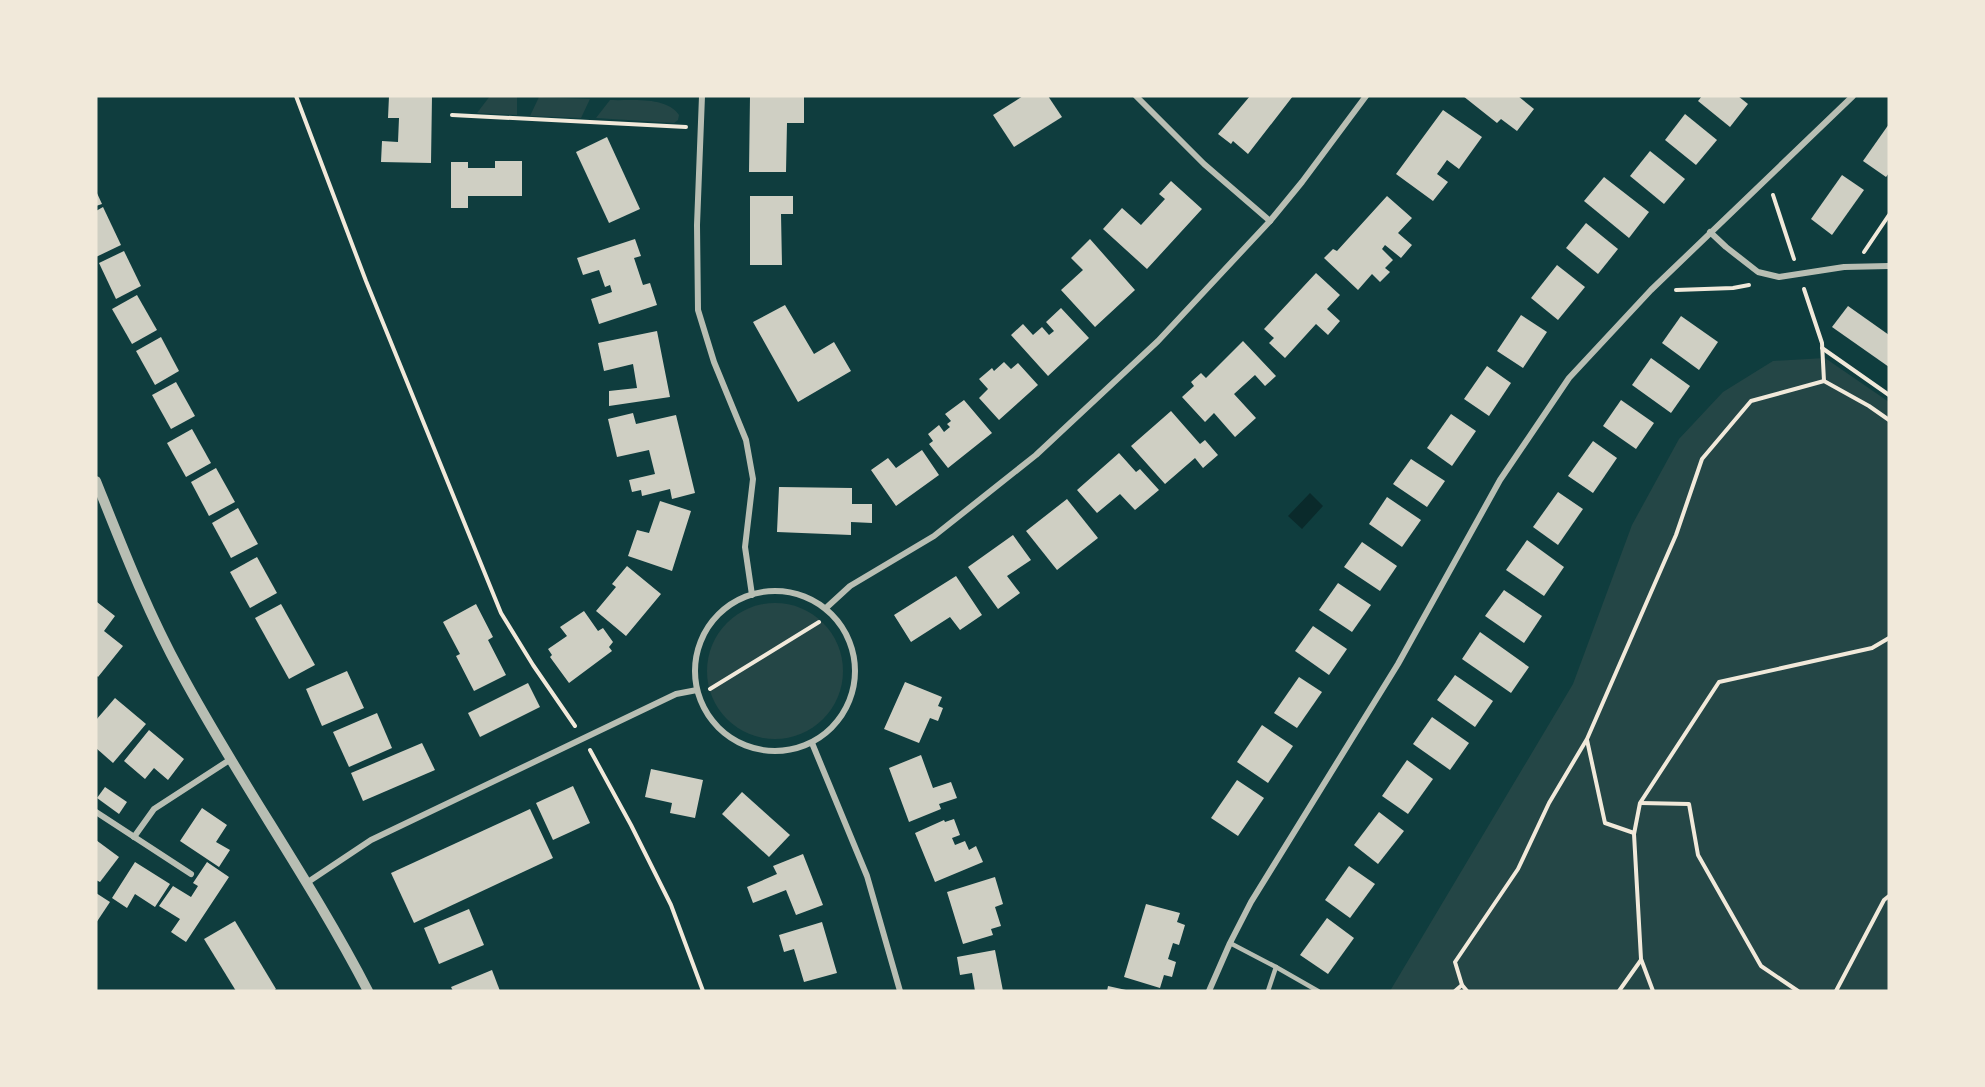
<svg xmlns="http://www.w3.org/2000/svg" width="1985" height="1087" font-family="'Titillium Web',sans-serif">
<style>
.green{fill:#244646}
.water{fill:#0a2a2b}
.building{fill:#cfcfc3}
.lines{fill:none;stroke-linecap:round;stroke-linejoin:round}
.path{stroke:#f1e9da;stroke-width:4}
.service{stroke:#b8beb3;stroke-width:4.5}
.minor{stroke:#b8beb3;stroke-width:6}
.tertiary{stroke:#b8beb3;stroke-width:10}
</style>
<rect width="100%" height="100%" fill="#0f3d3e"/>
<!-- green -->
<g class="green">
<polygon points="490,96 517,96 517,115 477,113"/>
<polygon points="539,97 590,99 581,118 530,116"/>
<path d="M610,100C631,101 666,96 679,115L678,120L674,123L596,118Z"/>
<polygon points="1825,358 1889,402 1889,991 1390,991 1573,684 1632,525 1679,439 1723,392 1773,361"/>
<circle cx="775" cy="671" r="68"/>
</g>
<!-- water -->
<polygon class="water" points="1310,493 1323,506 1302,529 1288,516"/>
<!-- building -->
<g class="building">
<polygon points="389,96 432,96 431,163 381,162 382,141 398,142 399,118 388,118"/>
<polygon points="750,96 804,96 804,123 787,123 786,172 749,172"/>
<polygon points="1023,96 1048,96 1062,117 1014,147 993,115"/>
<polygon points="1250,96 1293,96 1248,154 1233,141 1231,144 1218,134"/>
<polygon points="1463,96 1518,96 1534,109 1517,131 1501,119 1497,123"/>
<polygon points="1702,96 1738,96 1748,104 1730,127 1698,101"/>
<polygon points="1443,110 1482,137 1459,169 1447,160 1437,174 1448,182 1433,201 1396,174"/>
<polygon points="1685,114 1717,140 1696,165 1665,140"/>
<polygon points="1889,124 1889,173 1886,177 1863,161"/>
<polygon points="607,137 640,209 609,223 576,152"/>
<polygon points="1650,151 1685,179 1664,204 1630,176"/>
<polygon points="495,161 522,161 522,196 468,196 468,208 451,208 451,162 468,162 468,168 495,168"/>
<polygon points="1842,175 1864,190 1832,235 1811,219"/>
<polygon points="1604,177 1649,212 1629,238 1584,201"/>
<polygon points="1171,181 1202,209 1147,269 1103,229 1122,208 1141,225 1165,199 1159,194"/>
<polygon points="96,191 102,204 96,206"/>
<polygon points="750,196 793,196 793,214 781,214 782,265 750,265"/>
<polygon points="1387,196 1412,218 1398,233 1412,245 1401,258 1385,245 1382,249 1393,260 1385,268 1390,272 1380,282 1372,274 1358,290 1324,258 1333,249 1337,251"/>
<polygon points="103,207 121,245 96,257 96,211"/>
<polygon points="1586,223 1618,249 1598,274 1566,248"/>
<polygon points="635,239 641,256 634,258 643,285 650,283 657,305 599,324 591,299 612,292 610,285 605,287 599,270 583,275 577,258"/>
<polygon points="1090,239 1135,290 1095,327 1061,290 1083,270 1071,258"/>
<polygon points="124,251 141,286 116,299 99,263"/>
<polygon points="1557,265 1585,287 1558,320 1531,298"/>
<polygon points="1316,273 1340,295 1327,309 1340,321 1328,335 1316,324 1285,358 1269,343 1274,338 1264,329"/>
<polygon points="137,295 157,330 132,344 112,309"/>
<polygon points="785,305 814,354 834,342 851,371 798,402 753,322"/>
<polygon points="1848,306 1889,335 1889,367 1832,327"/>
<polygon points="1061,308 1089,338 1048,376 1011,335 1023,324 1033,335 1042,327 1049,335 1054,331 1046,322"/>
<polygon points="1521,315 1547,332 1523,368 1497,351"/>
<polygon points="1681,316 1718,342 1699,370 1662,343"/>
<polygon points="657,331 670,397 609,406 609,391 637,388 633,364 604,371 598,343"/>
<polygon points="161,337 179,371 155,385 136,351"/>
<polygon points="1243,341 1276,376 1265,386 1255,375 1234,394 1256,418 1235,437 1214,413 1205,422 1182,397 1194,386 1191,382 1201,373 1206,378"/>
<polygon points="1651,358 1690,386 1671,413 1632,385"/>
<polygon points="1004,362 1011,369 1018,363 1038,385 999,420 979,398 988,389 979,379 992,368 994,371"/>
<polygon points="1487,366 1511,383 1489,416 1464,399"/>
<polygon points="176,382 195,416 171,429 152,395"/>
<polygon points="964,400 992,433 948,468 929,444 933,441 928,434 939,425 944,432 950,427 947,424 951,421 945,414"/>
<polygon points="1621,400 1654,423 1636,449 1603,426"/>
<polygon points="1171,411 1200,444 1205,440 1218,455 1203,468 1195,458 1165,484 1131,446"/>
<polygon points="633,413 636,424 676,415 695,493 672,499 670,489 642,496 641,490 632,492 629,480 655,474 649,450 617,457 608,419"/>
<polygon points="1451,414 1476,431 1452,466 1427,448"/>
<polygon points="192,429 211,463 186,477 167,443"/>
<polygon points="1593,441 1617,458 1593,493 1568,476"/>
<polygon points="922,450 939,475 896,506 871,470 888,458 896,468"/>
<polygon points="1119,453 1136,472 1140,469 1159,490 1135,510 1120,494 1097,513 1077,490"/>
<polygon points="1411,459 1445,481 1427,507 1393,484"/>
<polygon points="216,468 235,502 209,516 191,482"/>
<polygon points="779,487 852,488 852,504 872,504 872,523 851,522 851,535 777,532"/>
<polygon points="1558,492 1583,509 1558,545 1533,527"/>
<polygon points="1387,497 1421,520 1402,547 1369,524"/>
<polygon points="1067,499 1098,538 1057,570 1026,531"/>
<polygon points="660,501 691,511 672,571 628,556 637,530 649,533"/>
<polygon points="238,508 258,544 231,558 212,523"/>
<polygon points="1013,535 1031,560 1007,576 1020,593 998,609 968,567"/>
<polygon points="1527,540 1564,567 1544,596 1506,570"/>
<polygon points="1362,542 1397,566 1380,591 1344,567"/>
<polygon points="257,557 277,593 250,608 230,572"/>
<polygon points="627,566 661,594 626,636 596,611 616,587 612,584"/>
<polygon points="956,576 982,615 960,630 950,617 911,642 894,615"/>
<polygon points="1338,583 1371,605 1352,632 1319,610"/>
<polygon points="1504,590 1542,616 1524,643 1485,616"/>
<polygon points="97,602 115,616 104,631 123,646 98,677 96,675"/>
<polygon points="281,604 315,665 289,679 255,618"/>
<polygon points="476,604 493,637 488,640 506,675 474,691 456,656 460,654 443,622"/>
<polygon points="584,611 598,631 603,628 613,642 609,647 612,651 569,683 550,657 552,655 548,649 567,636 560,627"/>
<polygon points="1313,626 1347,649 1329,675 1295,651"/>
<polygon points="1480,632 1529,667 1511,693 1462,659"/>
<polygon points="347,671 364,708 322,726 306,689"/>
<polygon points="1455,675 1493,701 1475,727 1437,700"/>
<polygon points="1299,677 1322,692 1297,728 1274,713"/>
<polygon points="905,682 942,697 938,706 943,708 938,721 930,718 919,743 884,729"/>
<polygon points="528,683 540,707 480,737 468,713"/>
<polygon points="115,698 146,724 113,763 96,748 96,720"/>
<polygon points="377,713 392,748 349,767 333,732"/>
<polygon points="1432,717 1469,743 1450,770 1413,744"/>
<polygon points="1262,725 1293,746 1268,783 1237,762"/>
<polygon points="149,730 184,759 168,780 154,768 145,779 124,761"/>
<polygon points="422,743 435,770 363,801 351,773"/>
<polygon points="921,755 933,788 951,782 957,798 939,804 941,809 909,822 889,768"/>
<polygon points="1407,760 1433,779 1408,814 1382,796"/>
<polygon points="651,769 703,780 695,818 670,813 672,803 645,797"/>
<polygon points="1237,780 1264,798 1238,836 1211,818"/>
<polygon points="573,786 590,823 553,840 536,803"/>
<polygon points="105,787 127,802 119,814 97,798"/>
<polygon points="742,792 790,835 769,857 722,814"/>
<polygon points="202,808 227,825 216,842 230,850 219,867 180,841"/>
<polygon points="530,809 553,858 414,923 391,873"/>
<polygon points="1379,812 1404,831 1378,864 1354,845"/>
<polygon points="954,819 960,835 952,838 955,845 965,841 969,850 976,846 983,862 935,882 915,833 944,820 945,822"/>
<polygon points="96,840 119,857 100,882 96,880"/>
<polygon points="803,854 823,905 796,915 786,890 753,903 747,887 777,874 773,866"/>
<polygon points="135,862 170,884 155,907 135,894 127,908 112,898"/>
<polygon points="207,862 229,877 186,942 171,932 180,919 159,906 173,886 191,897 198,886 193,883"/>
<polygon points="1349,866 1375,884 1350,918 1325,900"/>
<polygon points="995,877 1003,904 995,907 1001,926 991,929 993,935 963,944 947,892"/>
<polygon points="96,893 110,902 96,923"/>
<polygon points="1146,904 1180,913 1177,922 1185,925 1179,945 1173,943 1168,959 1176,962 1172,977 1164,975 1160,988 1124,977"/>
<polygon points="469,909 484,945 439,964 424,928"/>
<polygon points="1327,918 1354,938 1328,974 1300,955"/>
<polygon points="235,921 276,989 273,991 236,991 204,939"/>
<polygon points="822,922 837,973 804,982 794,949 784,952 779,935"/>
<polygon points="995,950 1003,991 975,991 972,973 960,975 957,957"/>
<polygon points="492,970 500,991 453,991 451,987"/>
<polygon points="1108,986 1126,990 1126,991 1107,991"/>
</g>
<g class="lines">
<!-- path -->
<g class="path">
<polyline points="296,96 366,281 501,613 533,665 575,726"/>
<polyline points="452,115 686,127"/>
<polyline points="1773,195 1794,259"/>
<polyline points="1864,252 1889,215"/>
<polyline points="1804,289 1822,343 1824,381"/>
<polyline points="1676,290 1733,288 1749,285"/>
<polyline points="1822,348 1889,395"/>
<polyline points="710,689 819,622"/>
<polyline points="1587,740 1605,823 1634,833"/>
<polyline points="590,750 631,825 671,905 703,991"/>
<polyline points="1641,803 1689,804 1698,855 1761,966 1798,991"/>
<polyline points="1455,991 1462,985"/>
<polyline points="1467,991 1462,985 1455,962 1518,869 1549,803 1587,739 1676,535 1702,459 1751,401 1824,381 1869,406 1889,420"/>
<polyline points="1619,991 1641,960"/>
<polyline points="1653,991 1641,959 1634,834 1640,803 1719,682 1872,648 1889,638"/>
<polyline points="1836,991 1884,900 1889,896"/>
</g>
<!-- service -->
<g class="service">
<polyline points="1230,943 1276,967 1318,991"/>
<polyline points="1268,991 1276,967"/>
</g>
<!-- minor -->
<g class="minor">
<polyline points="702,96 697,225 698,310 714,362 746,440 753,479 745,547 752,595"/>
<polyline points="1136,96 1204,164 1270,221"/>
<polyline points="1710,232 1726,247 1758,272 1779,277 1844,267 1889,266"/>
<circle cx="775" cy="671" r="80"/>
<polyline points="826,608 850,586 934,536 1036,455 1158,341 1270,221 1302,182 1366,96"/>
<polyline points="812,743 867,876 900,991"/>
<polyline points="96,812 191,874"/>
<polyline points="134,837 154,809 231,759"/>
<polyline points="308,882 371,840 676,694 697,690"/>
<polyline points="1209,991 1230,943 1251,902 1398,664 1500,480 1569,378 1651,290 1853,96"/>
</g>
<!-- tertiary -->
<path class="tertiary" d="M96,481C122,546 147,611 181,673C239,781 311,881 368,991"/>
</g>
<!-- border -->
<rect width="1985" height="1087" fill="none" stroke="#f1e9da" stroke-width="195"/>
</svg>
